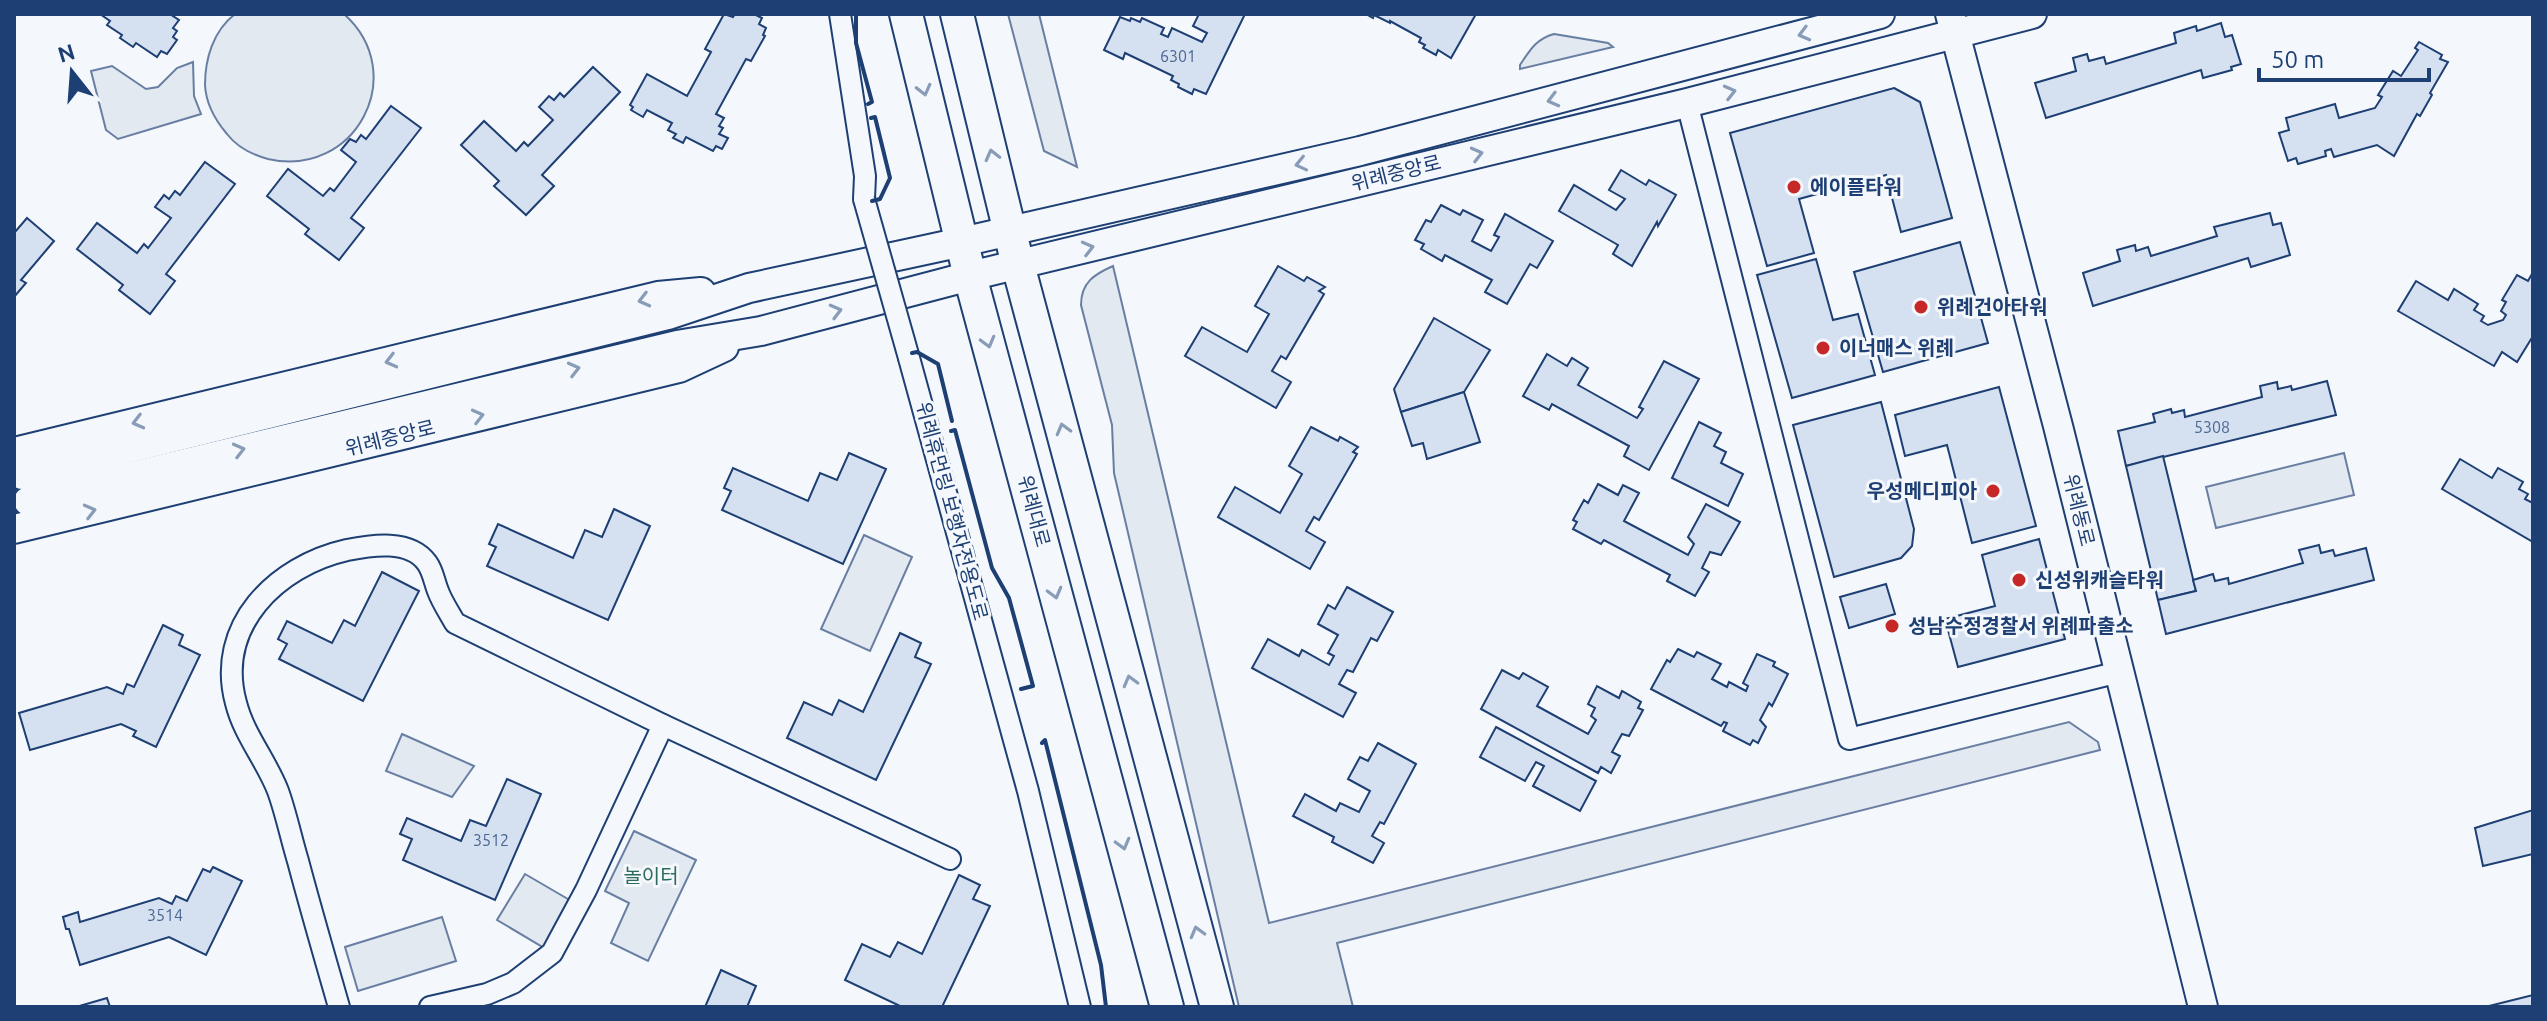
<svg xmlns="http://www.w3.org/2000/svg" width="2547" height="1021" font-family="Ubuntu,'Noto Sans KR',sans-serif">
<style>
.green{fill:#e3e9f0;stroke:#687fa3;stroke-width:2}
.building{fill:#d5e0f0;stroke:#1d3f73;stroke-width:2}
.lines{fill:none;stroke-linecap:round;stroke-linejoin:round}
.street-casing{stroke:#1d3f73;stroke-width:24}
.secondary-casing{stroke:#1d3f73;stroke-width:32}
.primary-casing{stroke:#1d3f73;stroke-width:36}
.street{stroke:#f4f7fb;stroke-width:20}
.secondary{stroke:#f4f7fb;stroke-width:28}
.primary{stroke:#f4f7fb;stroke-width:32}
.street-bridge-casing{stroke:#1d3f73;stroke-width:24;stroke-linecap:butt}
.street-bridge{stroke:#f4f7fb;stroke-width:20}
.wall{stroke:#1d3f73;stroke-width:4}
.oneway{stroke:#889bb7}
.poi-dot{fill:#c62828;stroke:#f4f7fb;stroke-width:3}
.labels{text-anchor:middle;stroke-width:6;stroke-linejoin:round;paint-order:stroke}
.number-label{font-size:16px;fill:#4b6792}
.street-label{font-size:20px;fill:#1d3f73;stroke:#f4f7fb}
.poi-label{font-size:20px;font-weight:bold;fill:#1d3f73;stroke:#f4f7fb;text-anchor:start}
.park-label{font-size:20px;fill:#2c6c60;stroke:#f4f7fb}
</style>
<rect width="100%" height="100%" fill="#f4f7fb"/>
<!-- green -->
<g class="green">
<path d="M235,14H344C411,74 355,179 268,159C253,155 237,147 227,134C215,120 206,104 205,85C205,59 213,31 235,14Z"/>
<polygon points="1008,14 1039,14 1077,167 1044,151"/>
<path d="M1554,34L1608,43L1613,47L1520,69V65C1530,50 1536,39 1554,34Z"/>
<polygon points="193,62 194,96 201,114 118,139 106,130 91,71 112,66 146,89 158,87 177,68"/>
<path d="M1113,266L1269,923L2069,722L2098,742L2100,750L1337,943L1353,1007H1239L1114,473L1112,425L1081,305C1081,282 1095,274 1113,266Z"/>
<polygon points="2344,453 2354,495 2216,528 2206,487"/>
<polygon points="864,535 912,557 870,651 821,629"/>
<polygon points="402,734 474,766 452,797 386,771"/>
<polygon points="634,831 696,860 648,961 611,943 629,903 605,891"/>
<polygon points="525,874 573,902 546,949 497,920"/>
<polygon points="442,917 456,961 358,991 345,947"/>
</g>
<!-- building -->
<g class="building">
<polygon points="100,14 175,14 173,16 179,20 173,28 177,31 173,37 177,40 167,54 161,51 157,57 136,43 133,47 120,38 122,35 107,25 110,21"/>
<polygon points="724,14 733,17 735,14 754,14 762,18 759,24 766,28 763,35 765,36 751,61 746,59 716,114 724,118 719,126 723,128 719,134 728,138 722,149 716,146 713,151 686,137 683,143 673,138 676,134 668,130 672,123 647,110 643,117 631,110 633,107 630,105 647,74 687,96 711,52 705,49"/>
<polygon points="1199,14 1245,14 1206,94 1194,89 1192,94 1178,87 1179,84 1171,80 1173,76 1125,53 1123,59 1104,50 1120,17 1130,21 1131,18 1140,22 1142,18 1164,28 1161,34 1168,37 1172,28 1202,42 1207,33 1193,26"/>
<polygon points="1366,14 1476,14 1451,58 1438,50 1436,55 1423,48 1425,45 1419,42 1421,38 1390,21 1390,23 1374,15 1373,18"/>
<polygon points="2221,23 2225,37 2232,35 2241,64 2231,67 2232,70 2203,78 2201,70 2046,118 2035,83 2076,71 2073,58 2087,54 2089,61 2104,57 2106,64 2176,43 2174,33 2196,26 2197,31"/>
<polygon points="2419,42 2442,55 2440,59 2448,62 2430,93 2432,95 2420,116 2417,114 2394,156 2377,145 2334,157 2331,149 2325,151 2326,156 2298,164 2296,158 2288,161 2279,133 2289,130 2286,118 2335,104 2339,118 2375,108 2382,97 2378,95 2393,71 2401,76 2418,50 2415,48"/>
<polygon points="593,67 620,92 542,175 554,186 526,215 494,186 499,181 461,145 484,121 516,151 524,142 528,146 553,120 539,107 549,96 554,100 560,93 564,97"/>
<polygon points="1894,88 1920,102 1952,218 1901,232 1886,175 1799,199 1814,253 1767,266 1730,133"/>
<polygon points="391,106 421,128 351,218 364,228 339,260 305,234 309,229 267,196 288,169 323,196 330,188 334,191 356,162 341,150 350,139 356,142 361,135 366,139"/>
<polygon points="205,162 235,184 166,274 175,281 150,314 119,290 123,285 77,249 97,223 137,253 144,244 148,248 171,218 155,207 164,195 169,199 175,191 180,195"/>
<polygon points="1621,170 1646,185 1649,180 1676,195 1658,226 1657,222 1632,266 1613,254 1618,245 1559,211 1574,185 1616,210 1625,199 1609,190"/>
<polygon points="1441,205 1460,215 1463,210 1483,220 1472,241 1491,251 1499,237 1494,235 1505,214 1553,241 1537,268 1530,264 1507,304 1485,292 1492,280 1445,255 1442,261 1421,249 1424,244 1415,240 1426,220 1431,222"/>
<polygon points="2270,213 2273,225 2281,223 2290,255 2251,267 2248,258 2093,306 2083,273 2120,261 2117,250 2135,245 2136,251 2148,247 2151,256 2217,236 2214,227"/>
<polygon points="27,218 54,241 21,280 26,283 14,297 14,233"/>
<polygon points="1960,242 1988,343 1883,372 1854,272"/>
<polygon points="1816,259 1833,320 1858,314 1875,375 1792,398 1757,275"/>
<polygon points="1278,266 1304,281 1307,277 1325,287 1319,291 1324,294 1286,359 1281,356 1272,371 1291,382 1276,408 1185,356 1202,327 1247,352 1269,314 1255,306"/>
<polygon points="2533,272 2533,336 2517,362 2502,352 2494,366 2398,311 2416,281 2448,300 2454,289 2478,304 2474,310 2484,316 2481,321 2488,325 2503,320 2506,315 2501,311 2506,302 2502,300 2517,275 2528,281"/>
<polygon points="1434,318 1490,350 1464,392 1401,412 1394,389"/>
<polygon points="1547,354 1567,366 1572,358 1588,368 1578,385 1637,418 1643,409 1639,407 1664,361 1699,379 1649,470 1624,456 1629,446 1552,404 1549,410 1523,396"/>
<polygon points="2327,381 2336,415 2126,466 2118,431 2155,422 2153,414 2171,409 2172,413 2184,410 2185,417 2262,397 2260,386 2277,382 2278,389 2291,386 2292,390"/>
<polygon points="1999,387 2036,526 1972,543 1947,445 1905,456 1895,415"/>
<polygon points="1464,392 1480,442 1427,459 1423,443 1412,446 1401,412"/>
<polygon points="1881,402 1914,529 1912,546 1901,558 1834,577 1793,425"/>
<polygon points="1699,422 1721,433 1714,446 1726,452 1721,463 1743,474 1728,506 1672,478"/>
<polygon points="1311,427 1338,441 1340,437 1358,447 1353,452 1357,454 1319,520 1314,517 1306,531 1325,542 1310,569 1218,517 1235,487 1280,513 1302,474 1289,466"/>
<polygon points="849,453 886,469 843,564 722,510 731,491 724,488 733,468 808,501 820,473 837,480"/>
<polygon points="2163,456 2196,591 2158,600 2126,466"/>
<polygon points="2460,459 2492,478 2498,468 2523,482 2519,489 2528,494 2525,499 2533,503 2533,542 2442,489"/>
<polygon points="1598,484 1618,495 1623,485 1639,493 1624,521 1688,555 1694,544 1688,537 1706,504 1740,522 1721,555 1710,552 1702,568 1709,572 1695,596 1667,581 1670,575 1604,540 1601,544 1573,529 1577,522 1573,520 1584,500 1588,503"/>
<polygon points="614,509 650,526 608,620 487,566 496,547 489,544 498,524 573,558 585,530 602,537"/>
<polygon points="2039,539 2065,639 1958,667 1945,619 1995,606 1982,555"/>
<polygon points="2319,545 2321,553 2333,550 2335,556 2366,548 2374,580 2166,634 2158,600 2196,591 2193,580 2213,574 2215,581 2228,578 2229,584 2303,563 2299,550"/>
<polygon points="382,572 419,591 363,701 279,659 287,644 278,639 287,621 332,643 344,620 355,626"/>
<polygon points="1886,584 1895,614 1849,628 1840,597"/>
<polygon points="1347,587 1393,612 1377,641 1371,638 1353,672 1347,670 1339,684 1356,693 1343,717 1252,668 1268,639 1299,656 1302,650 1329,665 1334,656 1328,653 1338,635 1318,624 1328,605 1335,609"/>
<polygon points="163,625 183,635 179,645 200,655 156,747 133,736 136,731 121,724 30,750 19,713 107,687 123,694 127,684 134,687"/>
<polygon points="900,633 921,643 915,657 931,664 876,780 787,738 804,702 832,715 839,700 863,712"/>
<polygon points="1678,649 1694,657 1697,652 1721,664 1712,679 1727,687 1729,682 1746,691 1748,686 1743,683 1757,654 1775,662 1773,666 1788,674 1772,706 1769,703 1760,720 1766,727 1758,743 1753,740 1750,745 1723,731 1727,723 1724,722 1721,726 1651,689 1667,660 1670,662"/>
<polygon points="1502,670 1519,679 1523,673 1548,687 1537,706 1588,734 1596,720 1591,716 1595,708 1588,704 1597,686 1619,698 1622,691 1641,702 1638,708 1643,710 1629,736 1622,734 1612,752 1620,756 1611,773 1601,767 1598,773 1481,709"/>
<polygon points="1496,727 1596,781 1580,811 1533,786 1544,766 1536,762 1525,781 1480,757"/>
<polygon points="1378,743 1416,764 1384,824 1380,822 1372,836 1384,843 1373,863 1332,842 1334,837 1293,816 1305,794 1336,811 1340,803 1359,812 1370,791 1348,779 1360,757 1368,761"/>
<polygon points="507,779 541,794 495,900 403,860 412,839 400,834 407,818 461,841 470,820 486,826"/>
<polygon points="2533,810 2533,854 2483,866 2475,828"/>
<polygon points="213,867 242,881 206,955 169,937 80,965 69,929 66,929 63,917 78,912 80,922 159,898 172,904 176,896 187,901 203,869 210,872"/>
<polygon points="959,875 980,885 973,899 990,906 942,1007 902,1007 845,980 862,944 890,957 898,942 922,954"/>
<polygon points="721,970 756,986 747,1007 705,1007"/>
<polygon points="2533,995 2533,1007 2485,1007"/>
<polygon points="107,998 110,1007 76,1007"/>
</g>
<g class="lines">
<!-- street casing -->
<g class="street-casing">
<g id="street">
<polyline points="840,14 865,176 864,199"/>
<polyline points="1687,103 1849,739 2119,672"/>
<polyline points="909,358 1028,791 1080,1007"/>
<path d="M339,1007C325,958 311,910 298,861C291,838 286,813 278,791C266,760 244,735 236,703C215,626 276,566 347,550C372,545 410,539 427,563C433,571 434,581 438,591C442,602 449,612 455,623L663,725L950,859"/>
<polyline points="430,1007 487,994 513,983 552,953 586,890 663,725"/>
</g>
</g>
<!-- secondary casing -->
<g class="secondary-casing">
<g id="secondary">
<polyline points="1950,14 2058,426 2203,1007"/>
<polyline points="14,452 658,296 701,292"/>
<polyline points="22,475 668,315 749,288 962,242 1360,151 1880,14"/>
<polyline points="28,501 677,345 761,331 970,276 1687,103 2032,14"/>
<polyline points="14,529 679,368 724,347"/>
</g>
</g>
<!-- primary casing -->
<g class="primary-casing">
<g id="primary">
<polyline points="906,14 970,276 1167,1007"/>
<polyline points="957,14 1018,265 1217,1007"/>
</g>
</g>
<!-- street -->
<use href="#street" class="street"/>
<!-- secondary -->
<use href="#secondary" class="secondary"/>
<!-- primary -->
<use href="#primary" class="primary"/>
<!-- street-bridge casing -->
<g class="street-bridge-casing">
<polyline id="street-bridge" points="864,199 909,358"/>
</g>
<!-- street-bridge -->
<use href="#street-bridge" class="street-bridge"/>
<!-- wall -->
<g class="wall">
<polyline points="856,14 856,43 872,102 868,104"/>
<polyline points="871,118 875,117 890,178 880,199 872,201"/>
<polyline points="912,353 917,352 938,364 952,421"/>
<polyline points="951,431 955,430 992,568 1009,598 1033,686 1021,689"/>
<polyline points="1042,743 1045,740 1101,965 1106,1007"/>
</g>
</g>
<!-- one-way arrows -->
<defs><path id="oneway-chevron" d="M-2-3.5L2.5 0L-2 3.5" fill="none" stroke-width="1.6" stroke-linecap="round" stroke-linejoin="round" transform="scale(2)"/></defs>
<g class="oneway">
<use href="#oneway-chevron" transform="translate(1804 34) rotate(165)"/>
<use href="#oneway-chevron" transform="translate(924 90) rotate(76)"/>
<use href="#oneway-chevron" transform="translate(1730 92) rotate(-14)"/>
<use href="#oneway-chevron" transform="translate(1553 100) rotate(165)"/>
<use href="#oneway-chevron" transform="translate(1477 154) rotate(-14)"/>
<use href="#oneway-chevron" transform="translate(992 155) rotate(-104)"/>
<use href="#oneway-chevron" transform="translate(1301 164) rotate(167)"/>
<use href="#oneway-chevron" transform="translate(1088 248) rotate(-14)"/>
<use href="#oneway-chevron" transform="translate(644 300) rotate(166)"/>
<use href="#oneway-chevron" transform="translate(836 311) rotate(-15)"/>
<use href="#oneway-chevron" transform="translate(988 342) rotate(75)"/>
<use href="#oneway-chevron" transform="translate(391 361) rotate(166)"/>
<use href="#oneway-chevron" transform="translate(574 369) rotate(-14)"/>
<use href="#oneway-chevron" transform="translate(478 416) rotate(-14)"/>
<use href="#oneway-chevron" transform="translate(138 422) rotate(166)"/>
<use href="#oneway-chevron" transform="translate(1063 429) rotate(-105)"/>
<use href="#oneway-chevron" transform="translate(239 450) rotate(-14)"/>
<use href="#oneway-chevron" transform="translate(90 511) rotate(-14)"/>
<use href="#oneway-chevron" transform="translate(1055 593) rotate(75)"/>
<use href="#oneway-chevron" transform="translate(1130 681) rotate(-105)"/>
<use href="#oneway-chevron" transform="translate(1123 844) rotate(75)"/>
<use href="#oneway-chevron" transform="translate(1197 932) rotate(-105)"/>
</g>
<!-- markers -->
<g class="poi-dot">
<circle cx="1794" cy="187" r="8"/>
<circle cx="1921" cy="307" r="8"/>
<circle cx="1823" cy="348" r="8"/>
<circle cx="1993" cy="491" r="8"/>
<circle cx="2019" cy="580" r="8"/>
<circle cx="1892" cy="626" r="8"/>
</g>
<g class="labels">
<!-- number labels -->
<g class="number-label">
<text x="1178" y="62">6301</text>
<text x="2212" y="433">5308</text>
<text x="491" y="846">3512</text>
<text x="165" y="921">3514</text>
</g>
<!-- street labels -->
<g class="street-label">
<text transform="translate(1396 173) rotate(-14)" y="7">위례중앙로</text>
<text transform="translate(390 438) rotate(-14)" y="7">위례중앙로</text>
<text transform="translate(2079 510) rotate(76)" y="7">위례동로</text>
<text transform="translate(952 511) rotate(75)" y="7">위례휴먼링 보행자전용도로</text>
<text transform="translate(1034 511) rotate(75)" y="7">위례대로</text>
</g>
<!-- poi labels -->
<g class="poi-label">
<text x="1810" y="194">에이플타워</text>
<text x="1937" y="314">위례건아타워</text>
<text x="1839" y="355">이너매스 위례</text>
<text x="1977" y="498" text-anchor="end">우성메디피아</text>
<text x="2035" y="587">신성위캐슬타워</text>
<text x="1908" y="633">성남수정경찰서 위례파출소</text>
</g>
<!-- park labels -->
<g class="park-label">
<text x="651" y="883">놀이터</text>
</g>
</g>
<!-- border -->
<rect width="2547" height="1021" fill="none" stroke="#1d3f73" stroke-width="32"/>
<!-- north arrow -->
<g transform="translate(72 72) rotate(343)" stroke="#f4f7fb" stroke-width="6" paint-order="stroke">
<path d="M0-6L14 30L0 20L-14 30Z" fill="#1d3f73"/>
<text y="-12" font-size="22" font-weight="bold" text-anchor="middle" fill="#1d3f73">N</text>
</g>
<!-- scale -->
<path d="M2259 68v12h170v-12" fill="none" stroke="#1d3f73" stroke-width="4"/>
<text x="2271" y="68" font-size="24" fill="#1d3f73" stroke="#f4f7fb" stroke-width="6" paint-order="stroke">50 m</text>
</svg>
